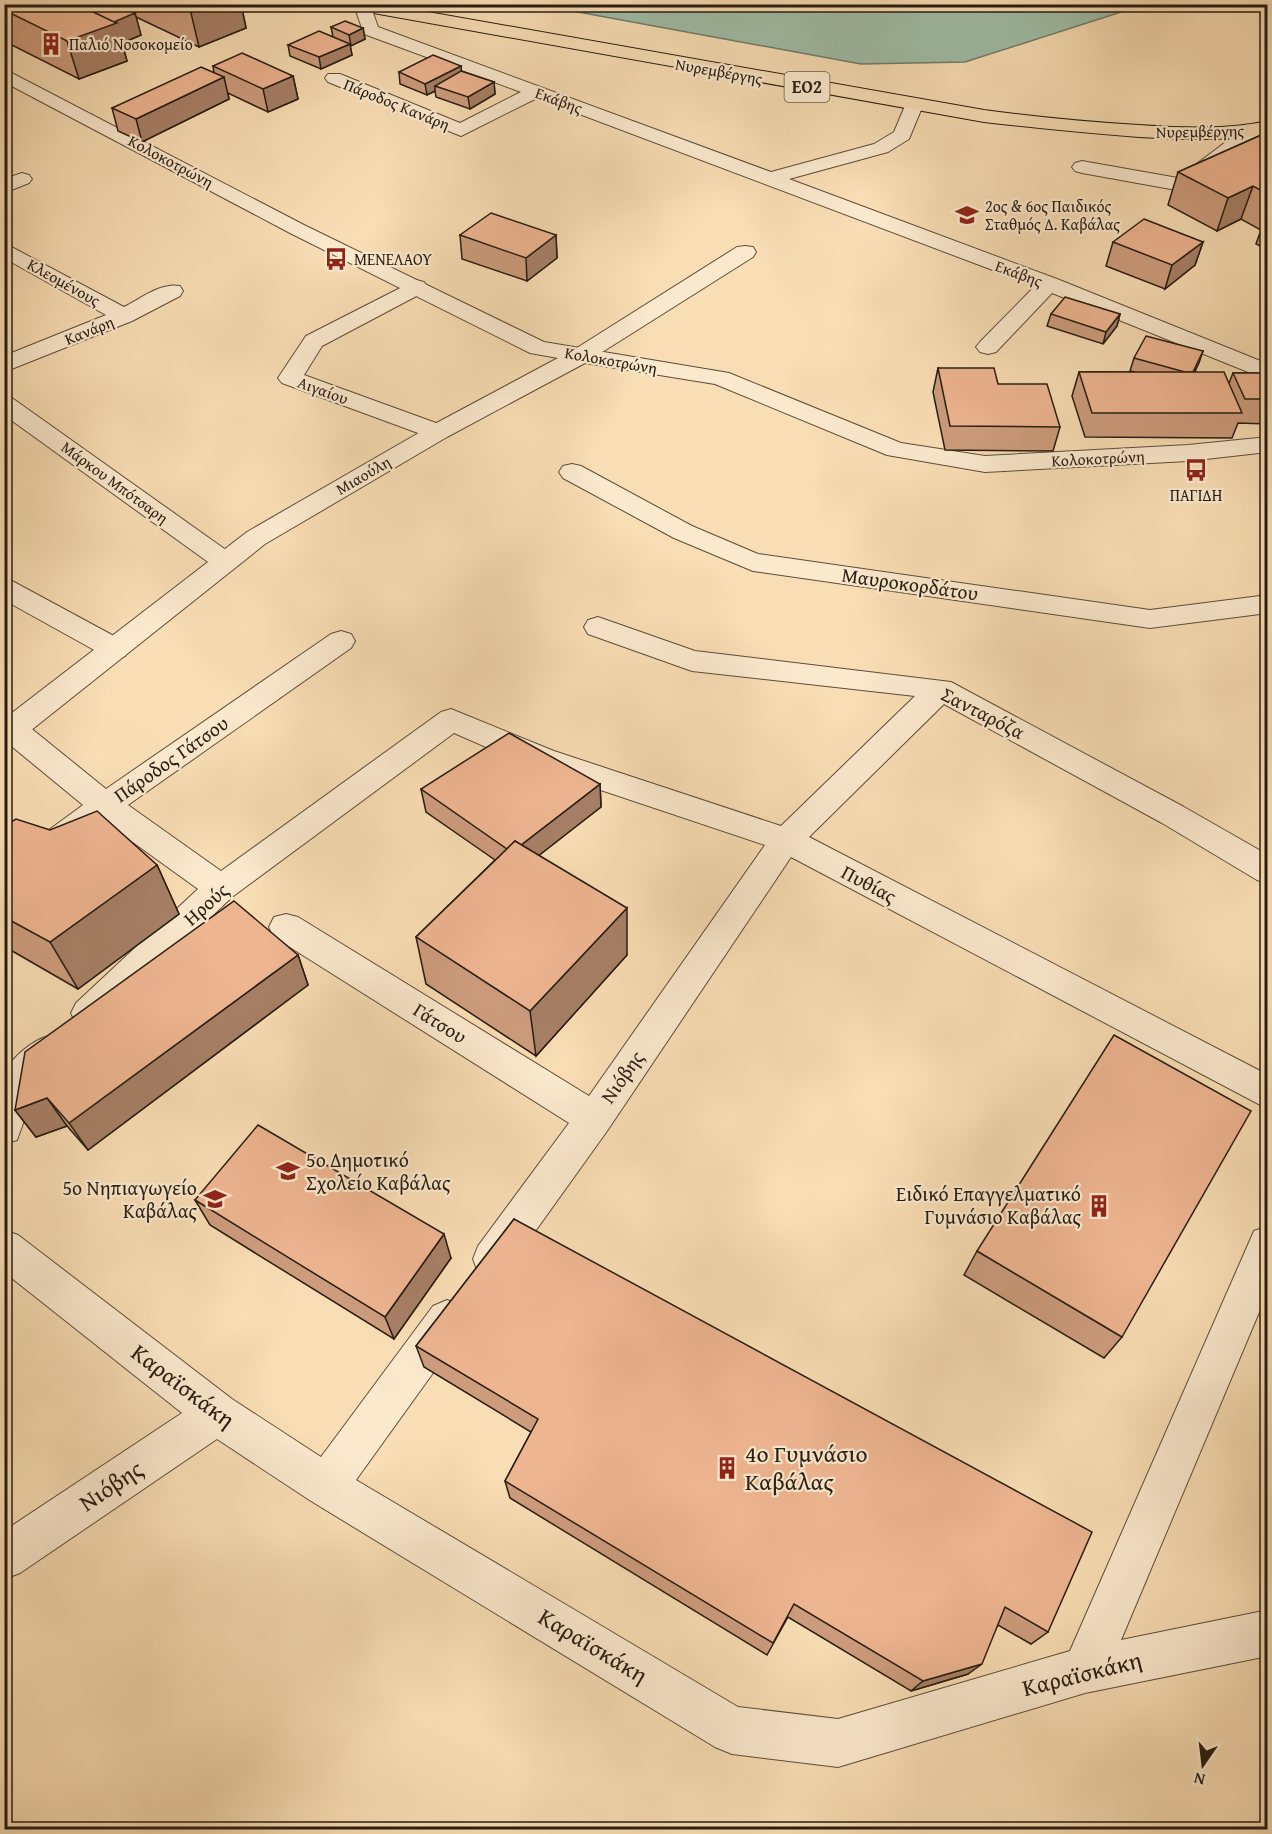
<svg xmlns="http://www.w3.org/2000/svg" width="1272" height="1834" font-family="'Gentium Book Plus',serif">
<style>
.water{fill:#9fbda7;stroke:#6f7d6b;stroke-width:1.5}
.lines{fill:none;stroke-linecap:round;stroke-linejoin:round}
.minor-casing{stroke:#5c4c3a;stroke-width:2}
.tertiary-casing{stroke:#5c4c3a;stroke-width:2}
.primary-casing{stroke:#271c12;stroke-width:2}
.minor{fill:#fbe9ce;fill-rule:evenodd}
.tertiary{fill:#fbe9ce;fill-rule:evenodd}
.primary{fill:#f9ddb4;fill-rule:evenodd}
.wall{fill:#cd9c7d;stroke:#271c12;stroke-width:1.5}
.shaded-wall{fill:#a77f66;stroke:#271c12;stroke-width:1.5}
.building{fill:#eeb591;stroke:#271c12;stroke-width:1.5}
.labels{text-anchor:middle;stroke-width:4.5;stroke-linejoin:round;paint-order:stroke}
.far-poi-label{font-size:16px;fill:#271c12;stroke:#fbe9ce;text-anchor:start}
.far-street-label{font-size:16px;fill:#271c12;stroke:#fbe9ce}
.shield{fill:#fbe9ce;stroke:#675a4a;stroke-width:1.5}
.shield-label{font-size:18px;font-weight:bold;fill:#271c12}
.street-label{font-size:20px;fill:#271c12;stroke:#fbe9ce}
.poi-label{font-size:20px;fill:#271c12;stroke:#fbe9ce;text-anchor:end}
.near-street-label{font-size:24px;fill:#271c12;stroke:#fbe9ce}
.near-poi-label{font-size:24px;fill:#271c12;stroke:#fbe9ce;text-anchor:start}
</style>
<rect width="100%" height="100%" fill="#f9ddb4"/>
<filter id="stains"><feTurbulence type="fractalNoise" baseFrequency=".00333" numOctaves="4"/><feColorMatrix values="0 0 0 0 .2 0 0 0 0 .09 0 0 0 0 .02 0 0 0 .5 -.17"/></filter>
<radialGradient id="worn" r=".72"><stop offset=".6" stop-color="#630" stop-opacity="0"/><stop offset="1" stop-color="#630" stop-opacity=".3"/></radialGradient>
<!-- water -->
<polygon class="water" points="540,5 1143,4 1143,5 965,62 861,64"/>
<g class="lines">
<!-- minor casing -->
<g class="minor-casing">
<g id="minor">
<polygon points="358,4 370,4 378,27 771,172 874,144 894,132 907,101 921,101 923,105 909,139 888,152 789,179 1057,279 1268,364 1268,380 1052,293 996,352 988,354 980,352 976,347 980,342 1035,286 537,98 461,136 328,82 325,78 328,74 340,74 460,123 521,92 364,34 355,8"/>
<polygon points="1254,124 1268,129 1268,143 1255,138 1189,189 1182,191 1082,173 1075,171 1072,167 1075,163 1082,161 1178,178 1247,126"/>
<polygon points="22,173 29,175 32,179 29,183 4,193 4,179"/>
<path d="M4,243L124,307C140,299 161,282 180,286L183,291L180,296L132,321L4,372V356L106,315L4,258Z"/>
<polygon points="745,246 753,247 756,252 753,257 588,361 580,363 572,361 568,356 572,351 737,247"/>
<polygon points="416,280 424,282 427,287 424,292 322,346 304,375 447,427 450,432 447,437 438,439 429,437 282,383 278,378 306,336"/>
<polygon points="4,396 12,398 233,555 237,561 233,567 224,570 215,567 4,415"/>
<polygon points="572,464 581,466 692,526 758,554 1150,610 1268,595 1268,613 1150,628 753,571 674,538 563,478 559,472 563,466"/>
<polygon points="4,579 14,582 125,642 129,649 125,656 115,659 105,656 4,600"/>
<polygon points="598,617 695,651 951,682 1184,807 1268,855 1268,884 1257,880 1162,823 944,704 809,837 1268,1075 1268,1109 791,857 607,1131 506,1272 492,1278 478,1272 473,1259 478,1246 569,1123 274,937 269,927 274,917 286,914 298,917 589,1096 765,845 532,767 454,733 232,897 100,1023 88,1028 76,1023 71,1013 76,1003 198,889 105,822 15,890 4,894 4,863 83,805 4,740 4,720 11,718 22,721 106,789 331,634 341,631 351,634 355,641 351,648 128,805 221,871 441,712 451,709 554,751 781,826 915,696 692,671 588,634 584,627 588,620"/>
<path d="M48,1036L60,1040L66,1051L60,1062L37,1085L17,1140L4,1144C4,1123 1,1098 4,1077C8,1059 32,1041 48,1036Z"/>
<polygon points="1268,1226 1268,1291 1121,1640 1268,1610 1268,1656 1085,1693 838,1767 732,1754 715,1747 311,1501 217,1439 20,1573 4,1579 4,1531 182,1413 4,1272 4,1230 18,1235 232,1399 321,1457 433,1306 447,1300 461,1306 467,1320 461,1334 356,1480 738,1707 838,1719 1070,1651 1254,1231"/>
</g>
</g>
<!-- tertiary casing -->
<g class="tertiary-casing">
<polygon id="tertiary" points="4,69 304,225 544,342 729,373 901,443 985,456 1188,445 1268,437 1268,452 1188,461 985,472 887,455 715,384 585,363 447,437 265,544 15,743 4,746 4,719 247,532 429,427 558,358 530,353 290,233 4,82"/>
</g>
<!-- primary casing -->
<g class="primary-casing">
<path id="primary" d="M343,4H383L984,110C1036,117 1087,122 1139,125C1182,128 1225,130 1268,121V133C1225,142 1182,139 1139,137C1087,133 1036,128 984,122L351,9Z"/>
</g>
<!-- minor -->
<use href="#minor" class="minor"/>
<!-- tertiary -->
<use href="#tertiary" class="tertiary"/>
<!-- primary -->
<use href="#primary" class="primary"/>
</g>
<!-- wall -->
<g class="wall">
<polygon points="4,4 241,4 246,28 199,47 136,17 141,35 122,43 127,61 79,79 4,41"/>
<polygon points="331,27 363,28 365,39 350,46 352,55 321,69 290,56 288,45 333,37"/>
<polygon points="213,66 293,76 298,99 268,112 228,93 229,99 142,142 118,131 112,108 214,73"/>
<polygon points="461,66 461,71 494,82 495,94 470,109 436,97 435,91 427,95 400,84 399,72"/>
<polygon points="1268,132 1268,250 1256,244 1261,230 1241,219 1217,231 1168,205 1178,172"/>
<polygon points="460,235 556,235 557,258 527,281 462,259"/>
<polygon points="1113,242 1203,242 1195,265 1165,289 1106,266"/>
<polygon points="1051,314 1120,314 1117,326 1103,344 1047,326"/>
<polygon points="1203,351 1195,372 1229,383 1233,373 1268,373 1268,424 1238,423 1232,438 1085,437 1072,396 1079,372 1135,372 1130,371 1134,358"/>
<polygon points="938,368 998,384 1060,427 1053,451 945,450 933,392"/>
<polygon points="600,784 601,807 539,855 627,955 536,1056 426,984 416,937 495,860 426,812 421,789"/>
<polygon points="4,826 157,865 179,914 78,989 14,952 4,945"/>
<polygon points="298,955 308,985 88,1150 67,1126 36,1137 15,1110"/>
<polygon points="195,1200 451,1258 394,1339 210,1225"/>
<polygon points="514,1219 1048,1632 1031,1644 998,1625 968,1674 911,1691 788,1617 767,1655 510,1498 505,1481 531,1432 424,1367 416,1346"/>
<polygon points="977,1251 1122,1337 1104,1358 964,1275"/>
</g>
<!-- shaded-wall -->
<g class="shaded-wall">
<polygon points="63,4 114,4 68,13"/>
<polygon points="119,4 131,4 134,14 135,13 141,35 122,43 127,61 79,79 67,41 122,18"/>
<polygon points="202,4 241,4 246,28 199,47 190,9"/>
<polygon points="363,28 365,39 351,46 349,35"/>
<polygon points="350,44 352,55 321,69 319,57"/>
<polygon points="461,66 462,78 435,86 435,91 427,95 425,84"/>
<polygon points="293,76 298,99 268,112 263,89"/>
<polygon points="224,77 229,99 142,142 136,119"/>
<polygon points="494,82 495,94 470,109 468,97"/>
<polygon points="1253,186 1241,219 1217,231 1228,198"/>
<polygon points="556,235 557,258 527,281 526,258"/>
<polygon points="1203,242 1195,265 1165,289 1172,265"/>
<polygon points="1120,314 1117,326 1103,344 1106,332"/>
<polygon points="1203,351 1199,363 1187,386 1192,374"/>
<polygon points="600,784 601,807 515,874 512,852"/>
<polygon points="157,865 179,914 78,989 50,942"/>
<polygon points="627,908 627,955 536,1056 530,1011"/>
<polygon points="298,955 308,985 88,1150 69,1123"/>
<polygon points="47,1098 67,1126 36,1137 15,1110"/>
<polygon points="444,1234 451,1258 394,1339 385,1317"/>
<polygon points="982,1664 968,1674 911,1691 923,1681"/>
</g>
<!-- building -->
<g class="building">
<polygon points="4,4 77,4 117,23 67,41 4,10"/>
<polygon points="91,4 114,4 135,13 114,22 83,7"/>
<polygon points="181,4 202,4 190,9"/>
<polygon points="345,21 363,28 349,35 331,27"/>
<polygon points="319,31 350,44 319,57 288,45"/>
<polygon points="242,53 293,76 263,89 213,66"/>
<polygon points="433,55 461,66 425,84 399,72"/>
<polygon points="201,67 224,77 136,119 112,108"/>
<polygon points="461,71 494,82 468,97 435,86"/>
<polygon points="1268,132 1268,194 1253,186 1228,198 1178,172"/>
<polygon points="491,213 556,235 526,258 460,235"/>
<polygon points="1144,219 1203,242 1172,265 1113,242"/>
<polygon points="1065,297 1120,314 1106,332 1051,314"/>
<polygon points="1146,336 1203,351 1193,372 1185,372 1134,358"/>
<polygon points="938,368 994,368 998,384 1047,384 1060,427 950,426"/>
<polygon points="1079,372 1224,372 1242,413 1092,413"/>
<polygon points="1233,373 1268,373 1268,399 1245,399"/>
<polygon points="509,733 600,784 521,845 515,841 507,849 421,789"/>
<polygon points="97,811 157,865 50,942 4,917 4,826 16,819 50,830"/>
<polygon points="515,841 627,908 530,1011 416,937"/>
<polygon points="234,901 298,955 69,1123 47,1098 15,1110 25,1052"/>
<polygon points="1114,1035 1251,1111 1122,1337 977,1251"/>
<polygon points="258,1125 444,1234 385,1317 195,1200"/>
<polygon points="514,1219 1092,1532 1048,1632 1005,1607 982,1664 923,1681 794,1604 773,1643 505,1481 538,1419 416,1346"/>
</g>
<!-- icons -->
<defs>
<g id="building-bare" transform="scale(1.8)"><path d="M-4-6H4V6H1V3H-1V6H-4ZM-2.5-4.3h1.7v1.8h-1.7ZM.8-4.3h1.7v1.8H.8ZM-2.5-1h1.7V.8h-1.7ZM.8-1h1.7V.8H.8Z" fill="#8f2418" stroke="#fbe9ce" stroke-width="2.5" paint-order="stroke"/></g>
<g id="school-bare" transform="scale(1.8)"><path d="M0-5L7-2L0 1L-7-2ZM-4 1L0 2.5L4 1V4Q0 6-4 4Z" fill="#8f2418" stroke="#fbe9ce" stroke-width="2.5" paint-order="stroke"/></g>
<g id="bus-bare" transform="scale(1.8)"><path d="M-5-6H5V4H4V6H2V4H-2V6H-4V4H-5ZM-3.5-4V0h7V-4ZM-3.5 1.2v1.5H-2V1.2ZM2 1.2v1.5H3.5V1.2Z" fill="#8f2418" stroke="#fbe9ce" stroke-width="2.5" paint-order="stroke"/></g>
</defs>
<g fill-rule="evenodd">
<use href="#building-bare" x="51" y="44"/>
<use href="#school-bare" x="967" y="215"/>
<use href="#bus-bare" x="336" y="259"/>
<use href="#bus-bare" x="1196" y="470"/>
<use href="#school-bare" x="288" y="1171"/>
<use href="#school-bare" x="215" y="1199"/>
<use href="#building-bare" x="1099" y="1206"/>
<use href="#building-bare" x="727" y="1468"/>
</g>
<g class="labels">
<!-- far-poi labels -->
<g class="far-poi-label">
<text x="69" y="50">Παλιό Νοσοκομείο</text>
<text x="985" y="212">2ος &amp; 6ος Παιδικός<tspan x="985" dy="18">Σταθμός Δ. Καβάλας</tspan></text>
<text x="354" y="265">ΜΕΝΕΛΑΟΥ</text>
<text x="1196" y="501" text-anchor="middle">ΠΑΓΙΔΗ</text>
</g>
<!-- far-street labels -->
<g class="far-street-label">
<text transform="translate(719 71) rotate(10)" y="6">Νυρεμβέργης</text>
<text transform="translate(559 100) rotate(20)" y="6">Εκάβης</text>
<text transform="translate(397 104) rotate(22)" y="6">Πάροδος Κανάρη</text>
<text transform="translate(1200 131) rotate(-1)" y="6">Νυρεμβέργης</text>
<text transform="translate(171 161) rotate(28)" y="6">Κολοκοτρώνη</text>
<text transform="translate(1019 273) rotate(20)" y="6">Εκάβης</text>
<text transform="translate(64 282) rotate(29)" y="6">Κλεομένους</text>
<text transform="translate(89 330) rotate(-22)" y="6">Κανάρη</text>
<text transform="translate(611 360) rotate(10)" y="6">Κολοκοτρώνη</text>
<text transform="translate(323 390) rotate(20)" y="6">Αιγαίου</text>
<text transform="translate(1098 458) rotate(-3)" y="6">Κολοκοτρώνη</text>
<text transform="translate(363 475) rotate(-30)" y="6">Μιαούλη</text>
<text transform="translate(115 482) rotate(36)" y="6">Μάρκου Μπότσαρη</text>
</g>
<!-- shield labels -->
<rect class="shield" x="784.5" y="72" width="45" height="30" rx="4.5"/>
<g class="shield-label">
<text x="807" y="93">ΕΟ2</text>
</g>
<!-- street labels -->
<g class="street-label">
<text transform="translate(910 584) rotate(8)" y="7">Μαυροκορδάτου</text>
<text transform="translate(983 713) rotate(27)" y="7">Σανταρόζα</text>
<text transform="translate(171 759) rotate(-35)" y="7">Πάροδος Γάτσου</text>
<text transform="translate(869 884) rotate(28)" y="7">Πυθίας</text>
<text transform="translate(206 904) rotate(-42)" y="7">Ηρούς</text>
<text transform="translate(440 1023) rotate(32)" y="7">Γάτσου</text>
<text transform="translate(622 1077) rotate(-55)" y="7">Νιόβης</text>
</g>
<!-- poi labels -->
<g class="poi-label">
<text x="306" y="1167" text-anchor="start">5ο Δημοτικό<tspan x="306" dy="23">Σχολείο Καβάλας</tspan></text>
<text x="197" y="1195">5ο Νηπιαγωγείο<tspan x="197" dy="23">Καβάλας</tspan></text>
<text x="1081" y="1201">Ειδικό Επαγγελματικό<tspan x="1081" dy="23">Γυμνάσιο Καβάλας</tspan></text>
</g>
<!-- near-street labels -->
<g class="near-street-label">
<text transform="translate(183 1386) rotate(37)" y="8">Καραϊσκάκη</text>
<text transform="translate(111 1486) rotate(-34)" y="8">Νιόβης</text>
<text transform="translate(593 1646) rotate(31)" y="8">Καραϊσκάκη</text>
<text transform="translate(1082 1674) rotate(-14)" y="8">Καραϊσκάκη</text>
</g>
<!-- near-poi labels -->
<g class="near-poi-label">
<text x="745" y="1462">4ο Γυμνάσιο<tspan x="745" dy="28">Καβάλας</tspan></text>
</g>
</g>
<!-- margin -->
<rect width="1272" height="1834" fill="none" stroke="#f9ddb4" stroke-width="24"/>
<rect x="6" y="6" width="1260" height="1822" fill="none" stroke="#271c12" stroke-width="3"/>
<rect x="12" y="12" width="1248" height="1810" fill="none" stroke="#271c12" stroke-width="1.5"/>
<!-- north arrow -->
<g transform="translate(1203 1765) rotate(194)" stroke="#fbe9ce" stroke-width="4.5" paint-order="stroke">
<path d="M0-4.5L10 22L0 15L-10 22Z" fill="#271c12"/>
<text y="-9" font-size="16" font-weight="bold" text-anchor="middle" fill="#271c12">N</text>
</g>
<rect width="100%" height="100%" filter="url(#stains)"/>
<rect width="100%" height="100%" fill="url(#worn)"/>
</svg>
